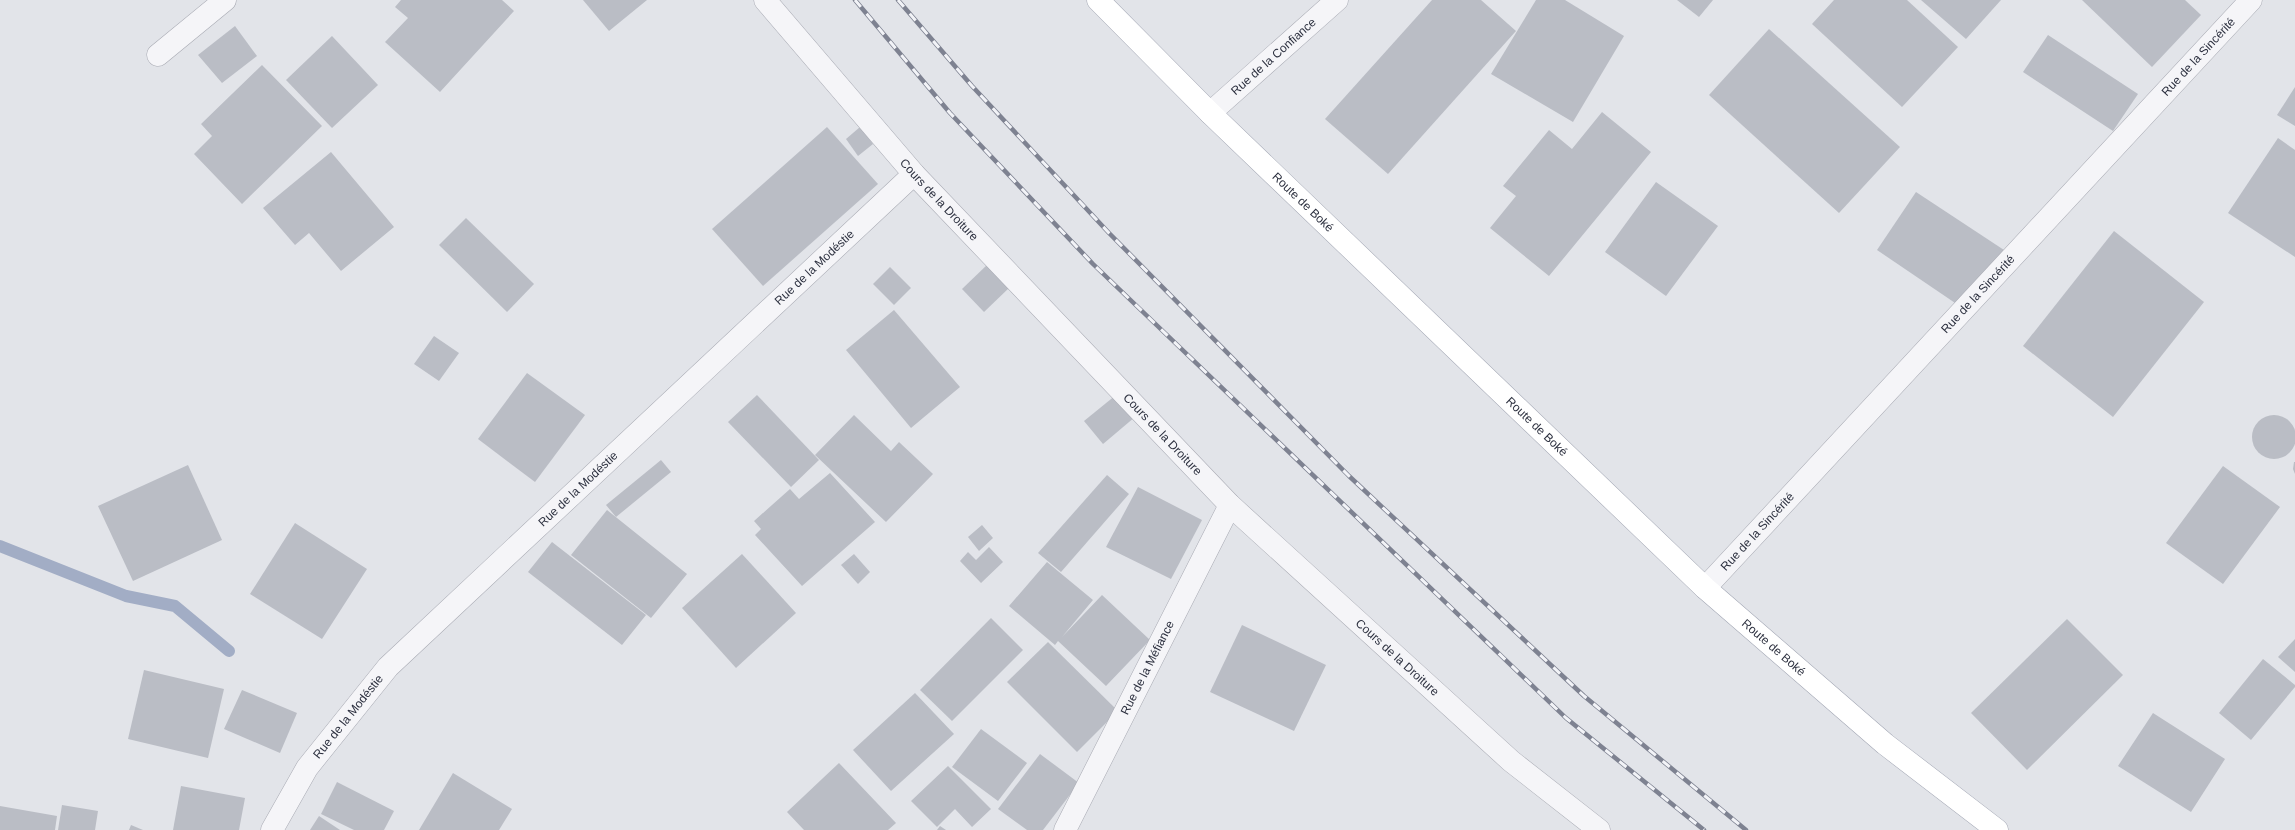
<svg xmlns="http://www.w3.org/2000/svg" width="2295" height="830" font-family="Arial,sans-serif">
<style>
.lines{fill:none;stroke-linecap:round;stroke-linejoin:round}
.stream{stroke:#a2adc5;stroke-width:12}
.building{fill:#babdc5}
.minor-casing{stroke:#a8aab3;stroke-width:23}
.primary-casing{stroke:#a3a7b4;stroke-width:23}
.minor{stroke:#f5f5f8;stroke-width:22}
.primary{stroke:#fff;stroke-width:22}
.rail-casing{stroke:#7e8291;stroke-width:4.5}
.rail{stroke:#f2f3f7;stroke-width:3;stroke-dasharray:9;stroke-linecap:butt}
.labels{text-anchor:middle;stroke-width:3;stroke-linejoin:round;paint-order:stroke}
.street-label{font-size:12px;fill:#2c303f;stroke:#f2f3f7}
</style>
<rect width="100%" height="100%" fill="#e2e4e9"/>
<g class="lines">
<!-- stream -->
<polyline class="stream" points="0,546 126,596 175,606 229,651"/>
</g>
<!-- building -->
<g class="building">
<polygon points="401,0 502,0 514,11 440,92 385,42 408,18 395,7"/>
<polygon points="583,0 647,0 609,31"/>
<polygon points="1432,0 1481,0 1516,31 1388,174 1325,119"/>
<polygon points="1536,0 1565,0 1624,36 1573,122 1491,74"/>
<polygon points="1677,0 1713,0 1699,17"/>
<polygon points="1834,0 1907,0 1958,47 1902,107 1812,24"/>
<polygon points="1921,0 2001,0 1966,39"/>
<polygon points="2082,0 2185,0 2201,15 2152,67"/>
<polygon points="235,26 257,56 222,83 198,55"/>
<polygon points="1769,29 1900,147 1839,213 1709,95"/>
<polygon points="2048,35 2138,94 2113,131 2023,72"/>
<polygon points="332,36 378,85 332,128 286,80"/>
<polygon points="262,65 322,126 242,204 194,154 212,136 201,124"/>
<polygon points="2295,87 2295,126 2277,115"/>
<polygon points="1602,112 1651,152 1549,276 1490,228 1516,196 1503,186 1549,130 1572,149"/>
<polygon points="827,127 878,184 763,286 712,229"/>
<polygon points="860,127 873,144 858,156 846,139"/>
<polygon points="2278,138 2295,150 2295,257 2228,213"/>
<polygon points="331,152 394,227 341,271 309,233 295,245 263,208"/>
<polygon points="1656,182 1718,226 1666,296 1605,252"/>
<polygon points="1916,192 2004,250 1964,309 1877,250"/>
<polygon points="466,218 534,284 507,312 439,245"/>
<polygon points="2114,231 2204,302 2113,417 2023,346"/>
<polygon points="988,264 1010,287 984,312 962,289"/>
<polygon points="890,267 911,288 894,305 873,284"/>
<polygon points="894,310 960,387 911,428 846,350"/>
<polygon points="434,336 459,353 439,381 414,364"/>
<polygon points="527,373 585,415 535,482 478,439"/>
<polygon points="757,395 819,460 791,487 728,422"/>
<polygon points="1116,395 1135,417 1103,444 1084,421"/>
<circle cx="2274" cy="437" r="22"/>
<polygon points="854,415 891,451 899,442 933,474 886,522 815,455"/>
<polygon points="661,460 671,472 616,517 606,505"/>
<polygon points="2294,462 2295,462 2295,474 2293,469"/>
<polygon points="188,465 222,540 133,581 98,506"/>
<polygon points="2223,466 2280,507 2223,584 2166,543"/>
<polygon points="830,473 875,522 802,586 755,535 761,529 754,521 790,489 799,499"/>
<polygon points="1107,475 1129,494 1061,572 1038,553"/>
<polygon points="1138,487 1202,520 1171,579 1106,547"/>
<polygon points="607,510 687,574 651,618 571,555"/>
<polygon points="295,523 367,569 322,639 250,594"/>
<polygon points="982,525 993,538 979,551 968,537"/>
<polygon points="552,542 646,615 622,645 528,572"/>
<polygon points="989,547 1003,562 981,583 960,561 968,552 976,560"/>
<polygon points="742,554 796,613 736,668 682,608"/>
<polygon points="854,554 870,572 858,584 841,565"/>
<polygon points="1047,562 1093,600 1062,637 1102,595 1150,640 1106,686 1058,641 1055,645 1009,606"/>
<polygon points="991,618 1023,650 952,721 920,690"/>
<polygon points="2067,619 2123,675 2027,770 1971,713"/>
<polygon points="1242,625 1326,665 1294,731 1210,692"/>
<polygon points="2295,639 2295,672 2278,657"/>
<polygon points="1048,642 1118,711 1077,752 1007,682"/>
<polygon points="2263,659 2295,685 2295,687 2251,740 2219,713"/>
<polygon points="144,670 224,689 208,758 128,739"/>
<polygon points="242,690 297,713 280,753 224,729"/>
<polygon points="915,693 954,734 891,791 853,750"/>
<polygon points="2153,713 2225,759 2191,812 2118,766"/>
<polygon points="981,729 1027,763 998,801 952,767"/>
<polygon points="1040,754 1079,783 1043,830 1027,830 998,809"/>
<polygon points="839,763 896,823 888,830 804,830 787,812"/>
<polygon points="948,766 991,809 972,827 955,809 937,827 911,801"/>
<polygon points="453,773 512,809 499,830 419,830"/>
<polygon points="337,782 394,811 384,830 354,830 321,814"/>
<polygon points="181,786 245,798 239,830 173,830"/>
<polygon points="62,805 98,811 95,830 58,830"/>
<polygon points="0,806 57,816 55,830 0,830"/>
<polygon points="319,816 340,830 310,830"/>
<polygon points="131,825 143,830 129,830"/>
<polygon points="940,826 946,830 937,830"/>
</g>
<g class="lines">
<!-- minor casing -->
<g class="minor-casing">
<g id="minor">
<path id="s1" d="M765,0L914,174L1230,505L1511,761L1599,830"/>
<polyline points="158,55 225,0"/>
<path id="s2" d="M1210,113L1337,0"/>
<path id="s3" d="M1705,588L2251,0"/>
<path id="s4" d="M272,830L307,768L388,667L914,174"/>
<path id="s5" d="M1065,830L1230,505"/>
</g>
</g>
<!-- primary casing -->
<g class="primary-casing">
<g id="primary">
<path id="s6" d="M1098,0L1210,113L1705,588L1885,744L1997,830"/>
</g>
</g>
<!-- minor -->
<use href="#minor" class="minor"/>
<!-- primary -->
<use href="#primary" class="primary"/>
<!-- rail casing -->
<g class="rail-casing">
<g id="rail">
<polyline points="855,0 950,113 1093,264 1566,718 1704,830"/>
<polyline points="898,0 972,86 1109,233 1349,476 1584,696 1746,830"/>
</g>
</g>
<!-- rail -->
<use href="#rail" class="rail"/>
</g>
<g class="labels">
<!-- street labels -->
<g class="street-label">
<text dy="4" stroke="none"><textPath href="#s2" startOffset="85">Rue de la Confiance</textPath></text>
<text dy="4" stroke="none"><textPath href="#s3" startOffset="725">Rue de la Sincérité</textPath></text>
<text dy="4" stroke="none"><textPath href="#s1" startOffset="265">Cours de la Droiture</textPath></text>
<text dy="4" stroke="none"><textPath href="#s6" startOffset="288">Route de Boké</textPath></text>
<text dy="4" stroke="none"><textPath href="#s4" startOffset="785">Rue de la Modéstie</textPath></text>
<text dy="4" stroke="none"><textPath href="#s3" startOffset="401">Rue de la Sincérité</textPath></text>
<text dy="4" stroke="none"><textPath href="#s6" startOffset="612">Route de Boké</textPath></text>
<text dy="4" stroke="none"><textPath href="#s1" startOffset="589">Cours de la Droiture</textPath></text>
<text dy="4" stroke="none"><textPath href="#s4" startOffset="461">Rue de la Modéstie</textPath></text>
<text dy="4" stroke="none"><textPath href="#s3" startOffset="77">Rue de la Sincérité</textPath></text>
<text dy="4" stroke="none"><textPath href="#s6" startOffset="936">Route de Boké</textPath></text>
<text dy="4" stroke="none"><textPath href="#s1" startOffset="913">Cours de la Droiture</textPath></text>
<text dy="4" stroke="none"><textPath href="#s5" startOffset="182">Rue de la Méfiance</textPath></text>
<text dy="4" stroke="none"><textPath href="#s4" startOffset="137">Rue de la Modéstie</textPath></text>
</g>
</g>
</svg>
